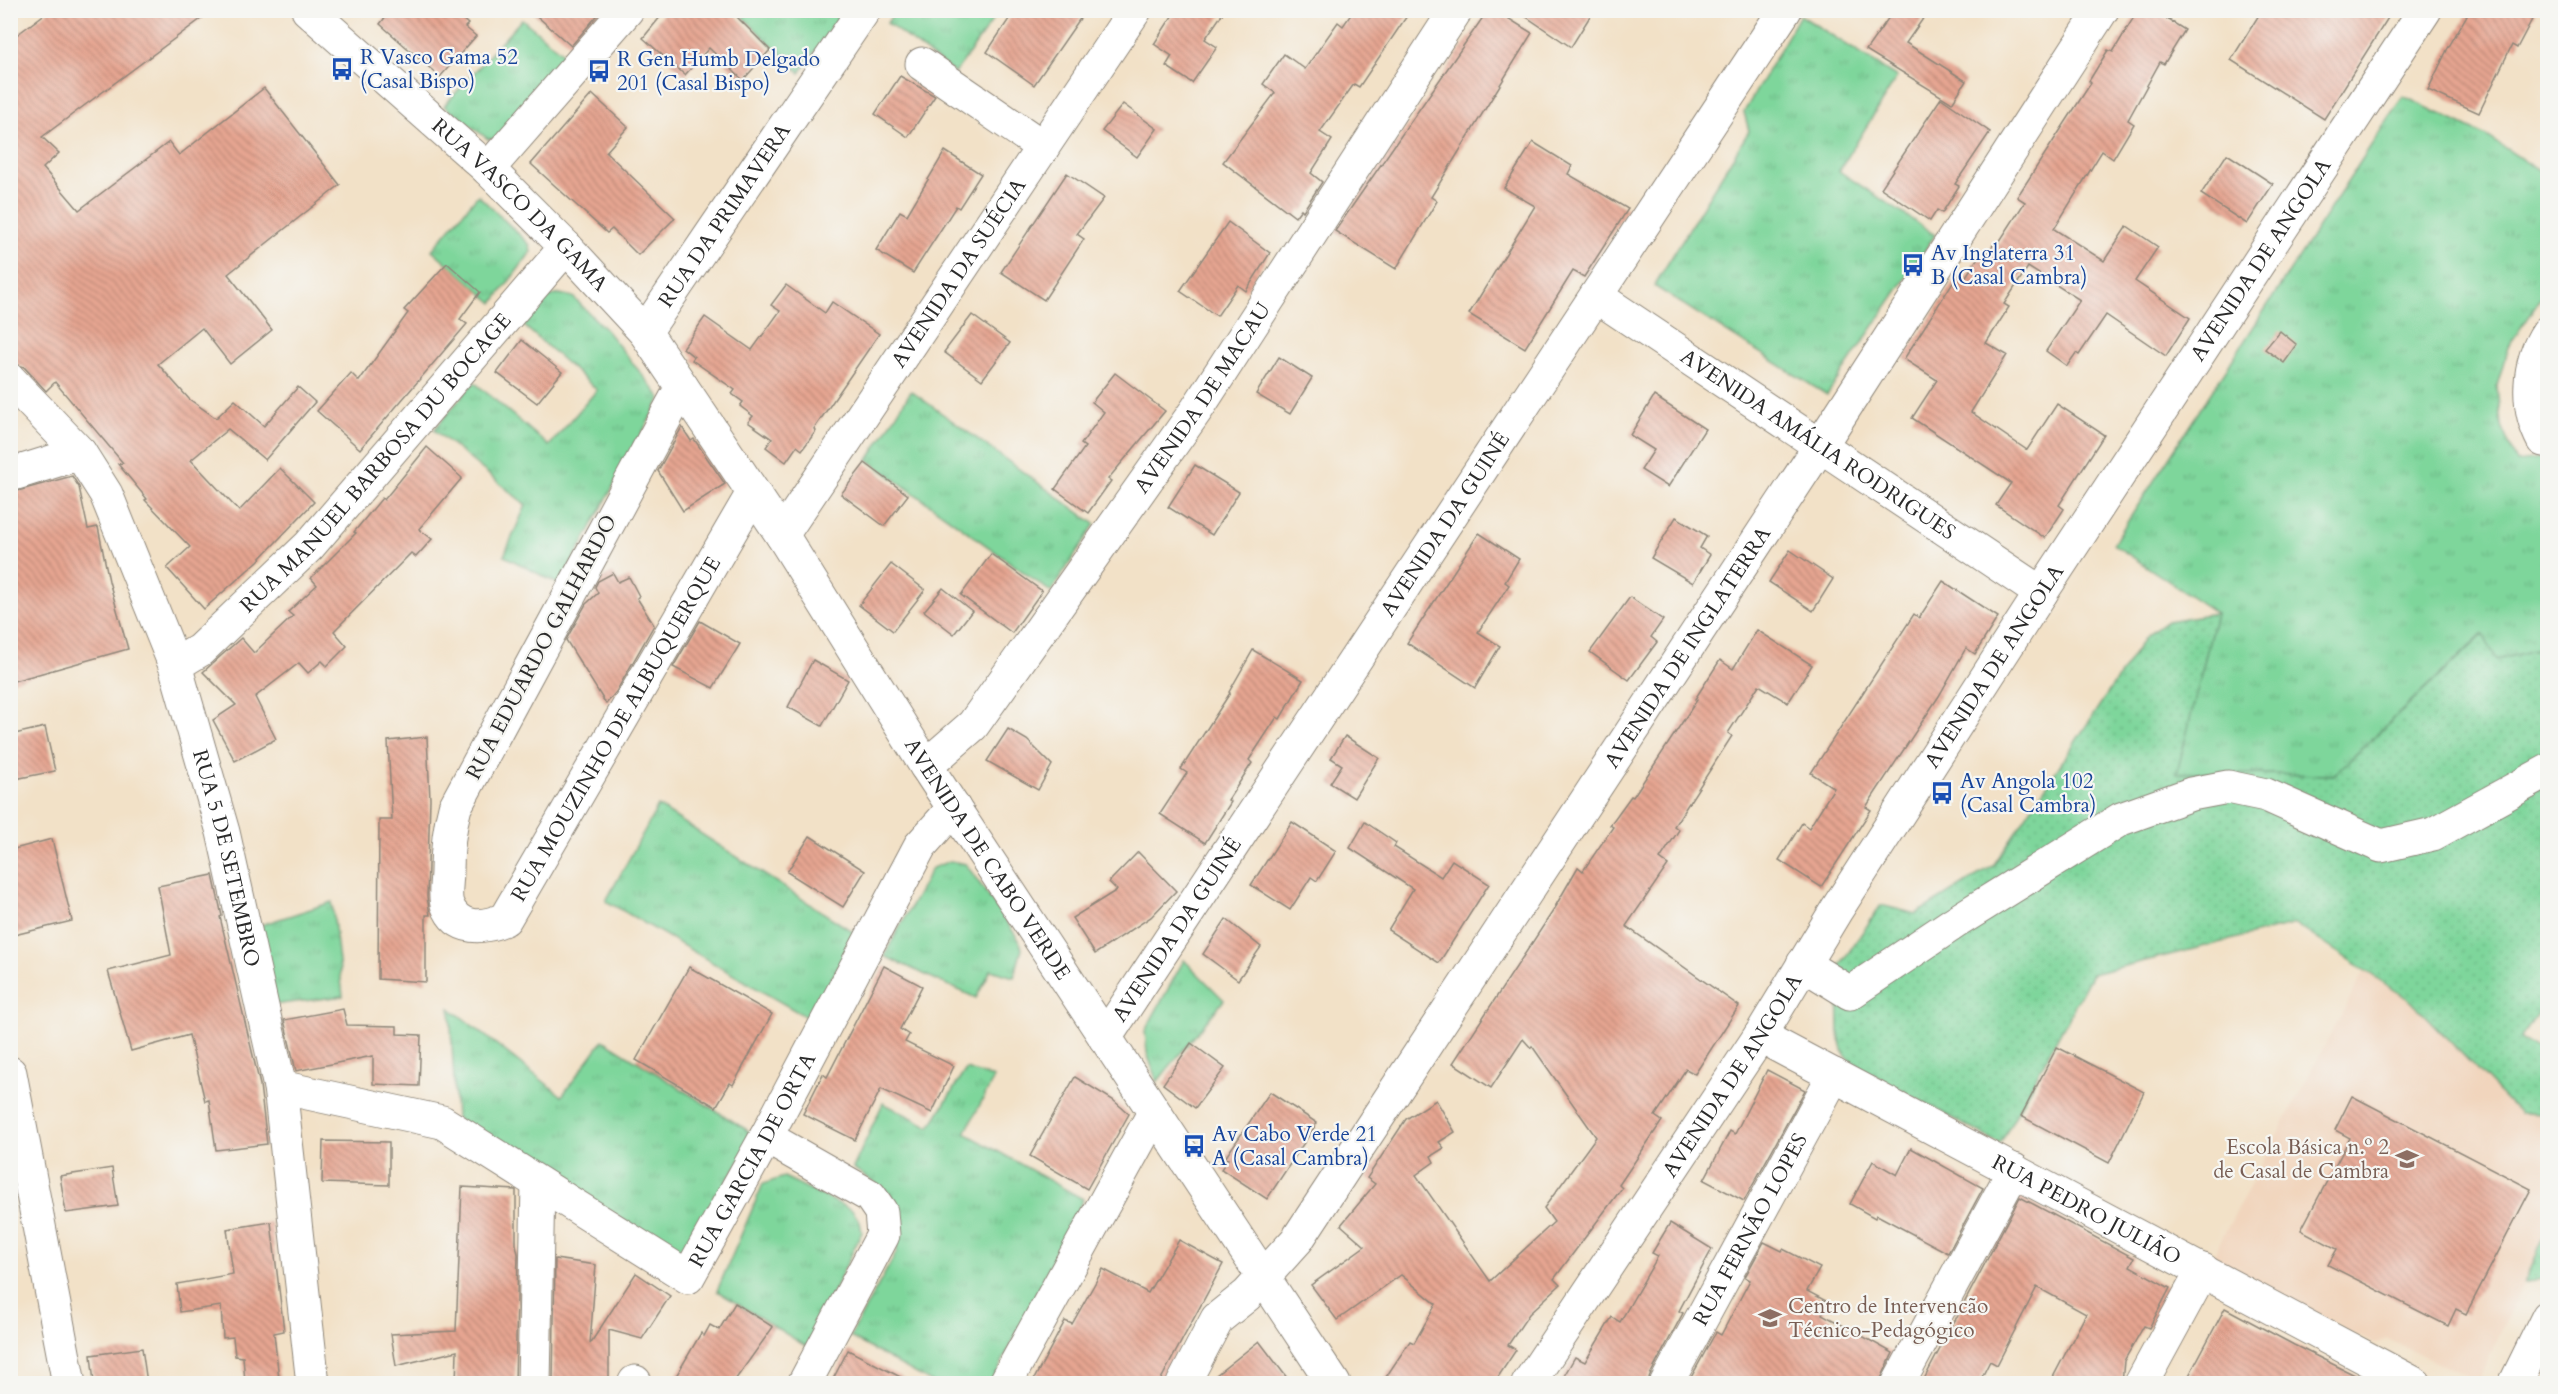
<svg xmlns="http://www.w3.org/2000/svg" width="2558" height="1394" font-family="Cardo,serif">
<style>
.built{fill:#f1d5bd}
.grass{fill:url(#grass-tufts);stroke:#548063;stroke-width:1.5}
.park{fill:url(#park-dots);stroke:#548063;stroke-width:1.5}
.building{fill:url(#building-back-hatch)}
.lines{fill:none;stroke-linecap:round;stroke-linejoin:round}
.minor-casing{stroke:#8e8679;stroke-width:35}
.minor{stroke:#fff;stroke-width:33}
.labels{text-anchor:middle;stroke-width:4.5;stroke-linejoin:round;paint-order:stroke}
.transit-label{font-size:21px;fill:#164399;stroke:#f6f6f2;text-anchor:start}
.street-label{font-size:21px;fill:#2b2b2b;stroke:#f6f6f2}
.education-label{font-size:21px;fill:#785e54;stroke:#f6f6f2;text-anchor:end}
</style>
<defs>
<pattern id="grass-tufts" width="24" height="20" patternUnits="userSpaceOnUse" patternTransform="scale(1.5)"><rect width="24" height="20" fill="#7ed69b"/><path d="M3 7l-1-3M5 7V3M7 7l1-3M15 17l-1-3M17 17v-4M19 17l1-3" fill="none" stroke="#6db886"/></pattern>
<pattern id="park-dots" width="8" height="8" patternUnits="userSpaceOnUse" patternTransform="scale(1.5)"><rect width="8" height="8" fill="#7ed69b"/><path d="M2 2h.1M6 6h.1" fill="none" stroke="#6db886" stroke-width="1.8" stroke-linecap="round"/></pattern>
<pattern id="building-back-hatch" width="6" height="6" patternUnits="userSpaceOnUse" patternTransform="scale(1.5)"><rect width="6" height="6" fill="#e6a591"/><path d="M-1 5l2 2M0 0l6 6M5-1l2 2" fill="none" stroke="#bb8777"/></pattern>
</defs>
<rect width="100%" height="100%" fill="#f6f6f2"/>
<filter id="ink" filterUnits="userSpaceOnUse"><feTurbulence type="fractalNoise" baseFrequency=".0167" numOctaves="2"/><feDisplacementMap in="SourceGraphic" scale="12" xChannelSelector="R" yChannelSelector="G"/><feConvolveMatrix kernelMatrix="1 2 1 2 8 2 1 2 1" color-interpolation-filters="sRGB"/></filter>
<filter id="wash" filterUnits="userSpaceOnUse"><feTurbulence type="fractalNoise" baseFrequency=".008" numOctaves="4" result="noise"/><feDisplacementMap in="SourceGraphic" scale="24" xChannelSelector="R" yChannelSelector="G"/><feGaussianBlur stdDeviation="1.35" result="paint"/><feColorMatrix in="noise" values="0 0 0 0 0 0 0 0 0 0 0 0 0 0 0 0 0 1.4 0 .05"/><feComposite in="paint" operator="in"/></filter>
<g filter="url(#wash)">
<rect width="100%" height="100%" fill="#f2e1c7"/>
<!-- built -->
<polygon class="built" points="2365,970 2411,1001 2518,1113 2547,1114 2547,1231 2478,1381 2388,1339 2374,1344 2212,1257"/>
<!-- grass -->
<g class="grass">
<polygon points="749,11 749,10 843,11 800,73 743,17"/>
<polygon points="895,11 999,11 955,73 887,23"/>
<polygon points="1800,15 1897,77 1839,171 1935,235 1827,395 1654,286 1749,131 1744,112"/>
<polygon points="522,19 565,55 498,139 488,139 444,106"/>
<polygon points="2403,96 2490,138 2547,176 2547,288 2508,347 2497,386 2501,426 2517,462 2547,458 2547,647 2497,660 2482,635 2334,775 2176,773 2216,613 2113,544"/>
<polygon points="478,195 529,244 531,252 493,303 432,250"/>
<polygon points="560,294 573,297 606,330 661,398 560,585 504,556 526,505 434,430 474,382 549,446 597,390 522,324 547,297"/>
<polygon points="911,391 1095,524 1051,592 868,460"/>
<polygon points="658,806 858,935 808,1018 606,901"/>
<polygon points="950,861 966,864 1019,940 1022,949 1014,977 991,970 976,998 884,956 932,868"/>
<polygon points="332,902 343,996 273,1005 261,925"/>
<polygon points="1184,960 1224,1000 1157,1082 1147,1053 1145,1031"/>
<polygon points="450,1008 562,1096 603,1040 755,1135 685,1251 674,1251 456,1118"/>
<polygon points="966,1069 994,1078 965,1133 1083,1199 992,1383 933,1383 850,1337 897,1251 898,1215 888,1192 853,1168 883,1103 930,1127"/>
<polygon points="784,1177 852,1210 860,1222 862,1232 807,1347 717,1291 763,1184"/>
</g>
<!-- park -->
<g class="park">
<polygon points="2216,613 2177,773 2334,775 2483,635 2497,660 2547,647 2547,1001 2520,1039 2547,1054 2547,1114 2519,1113 2411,1001 2295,924 2092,974 2000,1144 1852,1063 1844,1054 1839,1035 1838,968 1881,905 1916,914 1993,866 2145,637 2167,621"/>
<polygon points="2547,1231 2547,1276 2524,1283"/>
</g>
<g id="blocks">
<!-- building -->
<g class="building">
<polygon points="50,10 213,10 42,137 59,153 43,168 79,210 169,142 179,155 264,88 340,185 228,274 272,330 230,364 202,328 158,364 189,399 216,418 235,400 264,426 298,387 315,402 265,460 228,429 191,460 239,511 280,468 314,502 258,561 204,609 167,568 190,547 145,500 147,499 118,464 123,463 55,382 46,391 24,367 10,362 10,40"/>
<polygon points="391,10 452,10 468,24 465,27 476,36 440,77 380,24"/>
<polygon points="530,10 602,10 571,46"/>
<polygon points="666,10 730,10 770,50 743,80 709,48 685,75 643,38"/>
<polygon points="1015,10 1086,10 1034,85 987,52"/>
<polygon points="1176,10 1225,10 1205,39 1217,47 1192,83 1166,66 1172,56 1154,44"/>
<polygon points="1354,10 1411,10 1359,87 1354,84 1320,132 1332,140 1311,173 1322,182 1303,211 1301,209 1295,217 1223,162 1275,93 1263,84 1284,54 1305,69 1338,22 1343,26"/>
<polygon points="1488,10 1495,10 1532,33 1431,197 1437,201 1396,269 1335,231"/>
<polygon points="1516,10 1594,10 1571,47"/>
<polygon points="1894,10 1929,10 1906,43 1966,81 1952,103 1866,50"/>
<polygon points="2138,10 2153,10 2185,30 2164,64 2160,62 2128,120 2134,124 2113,159 2102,151 2054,229 2104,261 2127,226 2158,247 2135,281 2190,318 2166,356 2106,315 2079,355 2076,353 2067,366 2046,351 2080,300 2028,267 2004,304 2009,307 1986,343 2007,355 1971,412 2027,450 2057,404 2104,435 2059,505 2064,509 2045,538 1996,505 2011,483 1912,418 1937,380 1904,359 1958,274 1965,278 1982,251 1987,254 1993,245 1996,247 2025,202 2017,197 2091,83 2089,81 2108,50 2113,52"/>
<polygon points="2262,10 2393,10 2324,119 2231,60"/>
<polygon points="2470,10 2537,10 2517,48 2512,45 2479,113 2428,90 2447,50"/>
<polygon points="900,76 935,96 908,137 875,114"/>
<polygon points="592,94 628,127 606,152 675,218 638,255 612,229 607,233 531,164"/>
<polygon points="1941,98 1990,132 1955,184 1959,186 1942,213 1937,210 1930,221 1881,188"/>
<polygon points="1123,104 1157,129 1137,157 1102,131"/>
<polygon points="1533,142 1572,166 1568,174 1628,209 1584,277 1573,271 1525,348 1469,314 1535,206 1504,188"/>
<polygon points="945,151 981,174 959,208 956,206 913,273 876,250 900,211 907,215"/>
<polygon points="2227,154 2273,184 2247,224 2201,194"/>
<polygon points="1067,173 1104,198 1077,234 1084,239 1044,300 1001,272"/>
<polygon points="1228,222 1270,253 1246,291 1238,285 1217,316 1180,291"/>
<polygon points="447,263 480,292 460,319 467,324 360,449 317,411 351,373 359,381 408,313 404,310"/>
<polygon points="786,285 825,313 832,302 879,334 814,429 816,431 802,450 797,446 786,462 766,447 772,439 748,422 753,416 740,406 743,402 732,394 735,390 692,360 694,357 683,348 705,317 752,350 780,311 771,305"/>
<polygon points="972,315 1010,343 982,380 944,352"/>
<polygon points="2280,331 2297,345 2284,363 2265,349"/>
<polygon points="522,340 562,372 537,403 497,373"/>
<polygon points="1279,357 1312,378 1290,414 1256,394"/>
<polygon points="1115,373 1165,411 1108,479 1111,481 1088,513 1055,489 1085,447 1081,444 1104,412 1092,402"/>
<polygon points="1654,396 1705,429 1668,487 1641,470 1654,450 1630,435"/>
<polygon points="682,427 691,441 694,439 725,484 683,511 658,471"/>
<polygon points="427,447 462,478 419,529 432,539 416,557 411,553 334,631 347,646 327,666 322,661 308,673 299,663 255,697 276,739 235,761 213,720 236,705 203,672 241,638 254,653 293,616 288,612 317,585 311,578 356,533 354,532 382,498 384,500"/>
<polygon points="865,463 908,495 884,526 841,494"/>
<polygon points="1195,465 1239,492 1212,535 1168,507"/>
<polygon points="72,476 79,487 88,529 98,527 109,581 128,649 10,682 10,493"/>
<polygon points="1676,517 1707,536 1700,548 1710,555 1693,583 1651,558"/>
<polygon points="1479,533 1519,559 1505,582 1509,585 1478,632 1500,646 1475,688 1407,643"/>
<polygon points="1790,550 1833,579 1813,611 1769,582"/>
<polygon points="991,554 1042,591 1012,633 961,595"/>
<polygon points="891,564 925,590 893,631 859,605"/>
<polygon points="613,573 618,582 629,577 639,596 637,598 654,625 616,692 606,704 566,640 586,604 598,593 595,587 598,581"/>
<polygon points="1943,581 1998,617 1975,654 1966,648 1939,696 1866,807 1871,810 1821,887 1779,860 1802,823 1809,828 1834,788 1811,773 1914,614 1919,618"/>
<polygon points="943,588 972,611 954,634 924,611"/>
<polygon points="1630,597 1663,620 1651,637 1657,642 1629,680 1590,652"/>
<polygon points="700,621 740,644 713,688 673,667"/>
<polygon points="1757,630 1812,665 1788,703 1759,685 1728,733 1732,736 1674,826 1679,830 1660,859 1668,865 1626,926 1739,1006 1695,1074 1686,1069 1655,1116 1662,1121 1619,1185 1622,1188 1554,1279 1560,1285 1529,1314 1508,1345 1516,1350 1494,1383 1382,1383 1410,1341 1414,1343 1436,1304 1401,1275 1337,1320 1311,1285 1365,1246 1341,1225 1375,1184 1367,1178 1406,1119 1436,1100 1455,1132 1439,1142 1444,1148 1431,1156 1434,1162 1416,1175 1490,1281 1554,1222 1544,1208 1596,1137 1532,1046 1531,1048 1523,1039 1491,1088 1453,1063 1557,905 1556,905 1578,867 1583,871 1613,827 1610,825 1631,796 1633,797 1697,700 1695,699 1720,660 1733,669"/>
<polygon points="1253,650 1303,680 1280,719 1277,717 1249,760 1252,763 1228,800 1231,802 1205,843 1160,814 1187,773 1181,769 1230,693 1229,692"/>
<polygon points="813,660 848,680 822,726 788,707"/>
<polygon points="45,727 55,771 10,780 10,735"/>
<polygon points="1008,729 1027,740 1052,765 1038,790 987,761"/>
<polygon points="1345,736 1379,758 1354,798 1330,783 1342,765 1331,758"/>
<polygon points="427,737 430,799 427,897 430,915 426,915 426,982 378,979 379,820 392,820 388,741"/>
<polygon points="1292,822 1336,851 1317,881 1311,877 1290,910 1251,885"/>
<polygon points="1365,822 1396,843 1394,847 1441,877 1452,860 1489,884 1439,963 1388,930 1413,889 1350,848"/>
<polygon points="810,836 865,871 843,907 787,872"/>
<polygon points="52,839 72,921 10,936 10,850"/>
<polygon points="1138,852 1176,891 1151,917 1095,954 1072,918 1117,890 1109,882"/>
<polygon points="213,875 222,916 220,917 260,1085 267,1144 216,1150 209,1100 205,1101 189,1035 131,1051 108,971 171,955 158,886"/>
<polygon points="1226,919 1261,947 1238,980 1203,954"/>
<polygon points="884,966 922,986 900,1029 909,1035 905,1042 954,1066 932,1113 881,1089 855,1140 803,1114 823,1074 827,1077"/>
<polygon points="689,967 772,1014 733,1085 730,1083 716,1107 636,1060"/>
<polygon points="343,1009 347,1025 397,1026 397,1034 421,1035 419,1086 373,1084 373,1056 296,1071 284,1020"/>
<polygon points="1191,1043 1225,1068 1195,1108 1163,1084"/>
<polygon points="2057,1047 2144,1092 2109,1163 2021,1116"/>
<polygon points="1767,1070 1805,1090 1744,1201 1704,1180 1730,1131 1735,1134"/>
<polygon points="1075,1077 1113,1100 1129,1114 1087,1189 1030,1156"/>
<polygon points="1270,1092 1317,1123 1267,1199 1221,1169 1228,1159 1225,1158"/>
<polygon points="2352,1096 2531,1189 2466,1314 2456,1309 2448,1326 2328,1265 2337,1249 2301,1230 2350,1138 2335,1130"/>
<polygon points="323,1141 389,1142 389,1185 322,1183"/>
<polygon points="1911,1148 1983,1188 1948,1253 1877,1215 1875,1218 1850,1204 1873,1161 1897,1175"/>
<polygon points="112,1168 118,1206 66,1213 60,1176"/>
<polygon points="462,1187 516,1190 516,1244 518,1254 515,1383 456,1383 457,1351 396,1366 391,1334 456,1331"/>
<polygon points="2020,1197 2134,1258 2130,1266 2170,1288 2149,1328 2144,1326 2124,1361 2122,1383 2050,1383 2086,1314 2037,1287 1997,1365 1990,1361 1979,1383 1922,1383"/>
<polygon points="271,1222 284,1331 274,1333 279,1379 245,1382 243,1357 235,1356 233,1337 223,1338 221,1306 180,1312 177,1284 233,1274 227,1229"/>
<polygon points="1670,1223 1712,1249 1679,1311 1683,1313 1650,1375 1647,1383 1560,1383 1575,1357 1585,1362 1612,1317 1620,1322 1658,1256 1652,1253"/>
<polygon points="1179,1240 1223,1264 1159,1383 1032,1383 1065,1321 1072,1324 1103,1269 1148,1293"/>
<polygon points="1764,1242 1782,1251 1783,1249 1820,1268 1807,1291 1828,1302 1822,1314 1893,1353 1879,1383 1688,1383 1716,1332 1721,1335 1750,1280 1745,1277"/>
<polygon points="555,1259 596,1265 590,1344 636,1273 670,1296 642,1339 609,1330 609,1383 553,1383"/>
<polygon points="735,1303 773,1327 733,1383 672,1383 701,1333 704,1336 710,1325 719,1330"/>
<polygon points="2225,1308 2294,1345 2371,1383 2185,1383"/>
<polygon points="1259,1341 1291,1383 1206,1383"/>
<polygon points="142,1348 147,1383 94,1383 91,1355"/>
<polygon points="848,1350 912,1383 831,1383"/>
</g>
</g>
</g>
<g filter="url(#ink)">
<use href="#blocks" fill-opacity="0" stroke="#8e8679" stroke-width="1.5"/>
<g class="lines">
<!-- minor casing -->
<g class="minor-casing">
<g id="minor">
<path id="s1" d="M308,10L488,169L566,247L645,332L782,535L926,766L1334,1384"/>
<polyline points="922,64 1043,147"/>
<polyline points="488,169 627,10"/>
<path id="s2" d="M1596,296L2041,593"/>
<path id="s3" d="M645,332L864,10"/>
<path id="s4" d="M10,380L80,453L106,494L175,665L223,832L280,1087L313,1384"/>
<path id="s5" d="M682,387L455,807C449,829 447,848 447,871C447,881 444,895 447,904C457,932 484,928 505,919L753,493"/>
<path d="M2543,440C2525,407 2527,363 2548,332"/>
<polyline points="10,475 80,453"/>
<path id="s6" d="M782,535L1135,10"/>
<path id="s7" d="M175,665L200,650L309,546L566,247"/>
<path id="s8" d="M926,766L973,725L1197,409L1456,10"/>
<polyline points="1803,964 1850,993 1954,923 2121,819 2191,794 2228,787 2266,795 2381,846 2433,834 2548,771"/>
<path id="s9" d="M1760,1036L2415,1384"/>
<path id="s10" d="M1105,1038L1785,10"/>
<polyline points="10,1073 69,1384"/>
<path id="s11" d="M280,1087L442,1122L688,1277L766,1137L920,846L954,808"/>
<polyline points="766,1137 870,1196 881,1212 883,1235 804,1384"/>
<polyline points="534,1384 538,1183"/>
<polyline points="634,1384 635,1382"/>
<polyline points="1005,1384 1154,1113"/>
<path id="s12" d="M1183,1384L1217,1319L1247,1295L1297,1240L1820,446L2102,10"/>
<path id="s13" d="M1528,1384L1760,1036L1837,909L2041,593L2425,10"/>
<path id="s14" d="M1666,1384L1834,1075"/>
<polyline points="1898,1384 2014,1170"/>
<polyline points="2141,1384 2203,1270"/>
<polyline points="2515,1384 2548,1317"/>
</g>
</g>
<!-- minor -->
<use href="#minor" class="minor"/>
</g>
</g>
<!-- icons -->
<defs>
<g id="bus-bare" transform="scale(1.8)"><path d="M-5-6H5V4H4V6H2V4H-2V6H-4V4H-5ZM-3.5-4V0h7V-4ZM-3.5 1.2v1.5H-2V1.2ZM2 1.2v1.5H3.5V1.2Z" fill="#1a4fb4" stroke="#f6f6f2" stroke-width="2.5" paint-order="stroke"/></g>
<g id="school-bare" transform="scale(1.8)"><path d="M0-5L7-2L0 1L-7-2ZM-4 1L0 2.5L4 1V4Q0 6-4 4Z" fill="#8d6e63" stroke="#f6f6f2" stroke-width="2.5" paint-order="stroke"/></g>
</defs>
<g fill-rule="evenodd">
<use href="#bus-bare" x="342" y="69"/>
<use href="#bus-bare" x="599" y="71"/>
<use href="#bus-bare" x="1913" y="265"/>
<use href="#bus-bare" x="1942" y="793"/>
<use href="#bus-bare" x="1194" y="1146"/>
<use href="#school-bare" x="2407" y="1159"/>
<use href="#school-bare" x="1770" y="1318"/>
</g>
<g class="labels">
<!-- transit labels -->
<g class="transit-label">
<text x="360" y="64">R Vasco Gama 52<tspan x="360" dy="24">(Casal Bispo)</tspan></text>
<text x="617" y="66">R Gen Humb Delgado<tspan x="617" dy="24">201 (Casal Bispo)</tspan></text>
<text x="1931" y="260">Av Inglaterra 31<tspan x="1931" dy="24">B (Casal Cambra)</tspan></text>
<text x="1960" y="788">Av Angola 102<tspan x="1960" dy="24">(Casal Cambra)</tspan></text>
<text x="1212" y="1141">Av Cabo Verde 21<tspan x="1212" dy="24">A (Casal Cambra)</tspan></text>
</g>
<!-- street labels -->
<g class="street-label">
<text dy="7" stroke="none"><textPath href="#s1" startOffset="288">RUA VASCO DA GAMA</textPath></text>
<text dy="7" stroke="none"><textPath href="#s3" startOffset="141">RUA DA PRIMAVERA</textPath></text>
<text dy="7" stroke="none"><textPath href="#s13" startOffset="1342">AVENIDA DE ANGOLA</textPath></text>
<text dy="7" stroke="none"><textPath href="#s6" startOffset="316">AVENIDA DA SUÉCIA</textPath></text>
<text dy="7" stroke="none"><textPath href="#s8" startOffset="462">AVENIDA DE MACAU</textPath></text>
<text dy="7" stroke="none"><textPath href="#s2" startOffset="267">AVENIDA AMÁLIA RODRIGUES</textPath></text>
<text dy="7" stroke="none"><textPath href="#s7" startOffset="286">RUA MANUEL BARBOSA DU BOCAGE</textPath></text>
<text dy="7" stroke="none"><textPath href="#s10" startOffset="616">AVENIDA DA GUINÉ</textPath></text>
<text transform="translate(541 647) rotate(-62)" y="7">RUA EDUARDO GALHARDO</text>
<text dy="7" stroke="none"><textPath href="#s12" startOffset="896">AVENIDA DE INGLATERRA</textPath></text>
<text dy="7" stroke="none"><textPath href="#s13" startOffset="856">AVENIDA DE ANGOLA</textPath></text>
<text dy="7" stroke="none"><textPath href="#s5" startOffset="864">RUA MOUZINHO DE ALBUQUERQUE</textPath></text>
<text dy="7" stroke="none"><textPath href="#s4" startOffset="534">RUA 5 DE SETEMBRO</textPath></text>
<text dy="7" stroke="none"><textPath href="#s1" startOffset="1095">AVENIDA DE CABO VERDE</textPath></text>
<text dy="7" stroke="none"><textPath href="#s10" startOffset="130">AVENIDA DA GUINÉ</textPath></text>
<text dy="7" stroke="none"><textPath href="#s13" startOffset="370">AVENIDA DE ANGOLA</textPath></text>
<text dy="7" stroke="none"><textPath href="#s11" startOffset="590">RUA GARCIA DE ORTA</textPath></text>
<text dy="7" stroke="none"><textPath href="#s9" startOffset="370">RUA PEDRO JULIÃO</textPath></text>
<text dy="7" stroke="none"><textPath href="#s14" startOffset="176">RUA FERNÃO LOPES</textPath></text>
</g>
<!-- education labels -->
<g class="education-label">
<text x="2389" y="1154">Escola Básica n.º 2<tspan x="2389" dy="24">de Casal de Cambra</tspan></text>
<text x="1788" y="1313" text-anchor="start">Centro de Intervencão<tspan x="1788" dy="24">Técnico-Pedagógico</tspan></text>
</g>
</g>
<!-- margin -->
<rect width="2558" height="1394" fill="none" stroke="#f6f6f2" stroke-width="36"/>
</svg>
